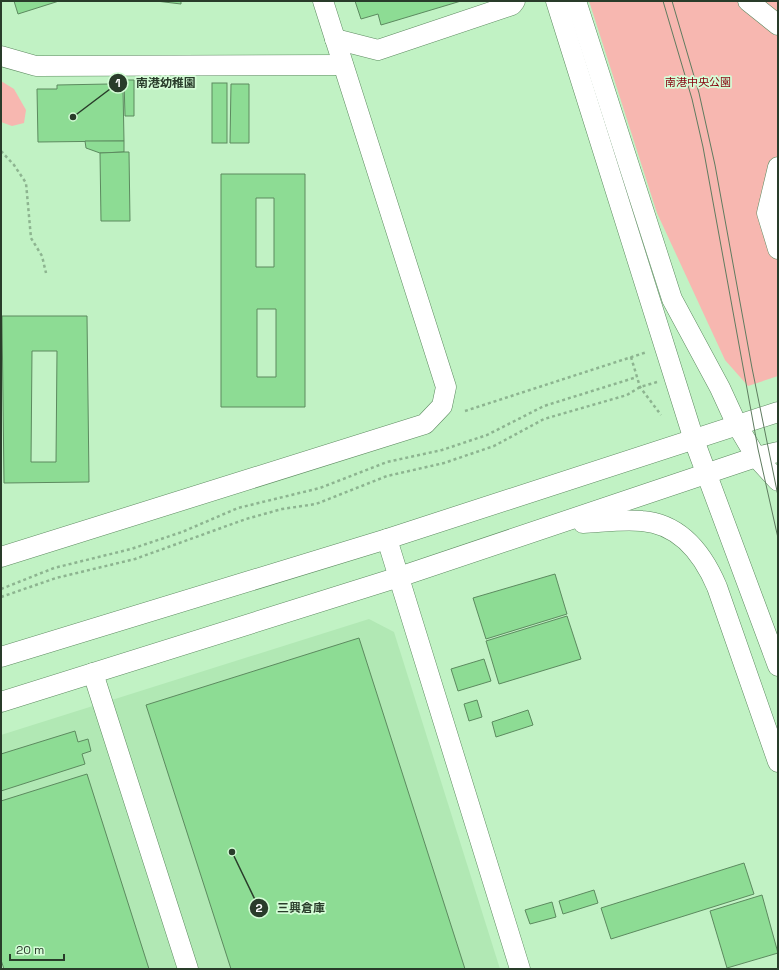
<svg xmlns="http://www.w3.org/2000/svg" width="779" height="970" font-family="'Space Grotesk','Noto Sans JP',sans-serif">
<style>
.built{fill:#b1e8b4}
.green{fill:#f7b7b0}
.building{fill:#8ddc94;stroke:#5c8a5f;fill-rule:evenodd}
.lines{fill:none;stroke-linecap:round;stroke-linejoin:round}
.minor-casing{stroke:#5d8a60;stroke-width:21}
.path{stroke:#8db490;stroke-width:2.5;stroke-dasharray:3 3;stroke-linecap:butt}
.minor{stroke:#fff;stroke-width:20}
.tram{stroke:#5e7b5f;stroke-width:1}
.labels{text-anchor:middle;stroke-width:3.5;stroke-linejoin:round;paint-order:stroke}
.park-label{font-size:11px;fill:#87040f;stroke:#d5fdd7}
.leader{fill:none;stroke:#293c2a;stroke-width:1.5}
.callout-dot{fill:#293c2a;stroke:#d5fdd7;stroke-width:1.5}
.mark-label{font-size:12px;text-anchor:middle;font-weight:bold;fill:#fff}
.callout-label{font-size:12px;text-anchor:middle;font-weight:bold;fill:#293c2a;stroke:#d5fdd7;stroke-width:3.5;stroke-linejoin:round;paint-order:stroke}
</style>
<rect width="100%" height="100%" fill="#c1f2c4"/>
<!-- built -->
<polygon class="built" points="369,619 394,632 500,969 1,969 1,735"/>
<!-- green -->
<g class="green">
<polygon points="589,1 778,1 778,376 748,386 725,360 657,213"/>
<polygon points="1,81 14,89 26,110 24,123 12,126 1,122"/>
</g>
<!-- building -->
<g class="building">
<polygon points="14,1 59,1 18,14"/>
<polygon points="156,1 181,1 181,4"/>
<polygon points="355,1 461,1 381,25 378,14 361,19"/>
<polygon points="124,80 134,80 134,116 125,116"/>
<rect x="212" y="83" width="15" height="60"/>
<polygon points="109,84 110,89 123,89 124,141 38,142 37,89 57,89 57,85"/>
<polygon points="231,84 249,84 249,143 230,143"/>
<polygon points="85,141 124,141 124,152 100,153 86,148"/>
<polygon points="124,152 129,152 130,221 101,221 100,153"/>
<path d="M221,174H305V407H221ZM256,198H274V267H256ZM257,309H276V377H257Z"/>
<path d="M2,316H87L89,482L4,483ZM32,351H57L56,462H31Z"/>
<polygon points="555,574 567,614 486,639 473,598"/>
<polygon points="567,616 581,659 499,684 486,641"/>
<polygon points="359,638 465,969 231,969 146,705"/>
<polygon points="484,659 491,681 458,691 451,669"/>
<polygon points="477,700 482,717 469,721 464,704"/>
<polygon points="528,710 533,725 496,737 492,722"/>
<polygon points="75,731 78,742 88,739 91,751 82,754 85,764 1,791 1,754"/>
<polygon points="87,774 149,969 4,969 1,960 1,801"/>
<polygon points="744,863 754,894 611,939 601,908"/>
<polygon points="594,890 598,903 563,914 559,901"/>
<polygon points="762,895 778,953 727,968 710,911"/>
<polygon points="552,902 556,917 530,924 525,910"/>
</g>
<g class="lines">
<!-- minor casing -->
<g class="minor-casing">
<g id="minor">
<polyline points="556,1 694,440 778,666"/>
<polyline points="576,1 672,299 720,388 737,425 756,457 778,481"/>
<polyline points="748,1 778,25"/>
<polyline points="335,39 378,50 512,5 515,1"/>
<polyline points="1,56 36,66 343,65"/>
<polyline points="778,167 767,213 778,249"/>
<path d="M583,523C603,522 623,519 642,521C681,524 703,554 717,587L778,762"/>
<polyline points="387,539 520,969"/>
<polyline points="1,557 425,424 442,406 446,387 323,1"/>
<polyline points="1,657 387,539 778,412"/>
<polyline points="93,673 188,969"/>
<polyline points="1,702 399,577 756,457 778,452"/>
</g>
</g>
<!-- path -->
<g class="path">
<polyline points="1,151 14,165 26,183 31,238 42,256 46,273"/>
<polyline points="631,357 640,387 661,415"/>
<polyline points="465,411 647,352"/>
<polyline points="1,589 54,568 131,549 182,532 238,508 320,488 387,462 442,450 487,435 544,406 637,377"/>
<polyline points="1,597 56,578 135,559 246,519 282,509 316,504 387,476 444,463 494,446 544,419 627,395 640,387 657,382"/>
</g>
<!-- minor -->
<use href="#minor" class="minor"/>
<!-- tram -->
<g class="tram">
<polyline points="663,1 692,99 703,147 758,449 778,538"/>
<polyline points="672,1 699,93 715,165 752,368 778,496"/>
</g>
</g>
<g class="labels">
<!-- park labels -->
<g class="park-label">
<text x="698" y="86">南港中央公園</text>
</g>
</g>
<!-- callouts -->
<path class="leader" d="M73 117L118 83M232 852L259 908"/>
<g class="callout-dot">
<circle cx="73" cy="117" r="4"/>
<circle cx="232" cy="852" r="4"/>
<circle cx="118" cy="83" r="10"/>
<circle cx="259" cy="908" r="10"/>
</g>
<g class="mark-label">
<text x="118" y="87">1</text>
<text x="259" y="912">2</text>
</g>
<g class="callout-label">
<text x="166" y="87">南港幼稚園</text>
<text x="301" y="912">三興倉庫</text>
</g>
<!-- border -->
<rect width="779" height="970" fill="none" stroke="#293c2a" stroke-width="4"/>
<!-- scale -->
<path d="M10 954v6h54v-6" fill="none" stroke="#293c2a" stroke-width="2"/>
<text x="16" y="954" font-size="12" fill="#293c2a" stroke="#d5fdd7" stroke-width="3" paint-order="stroke">20 m</text>
</svg>
